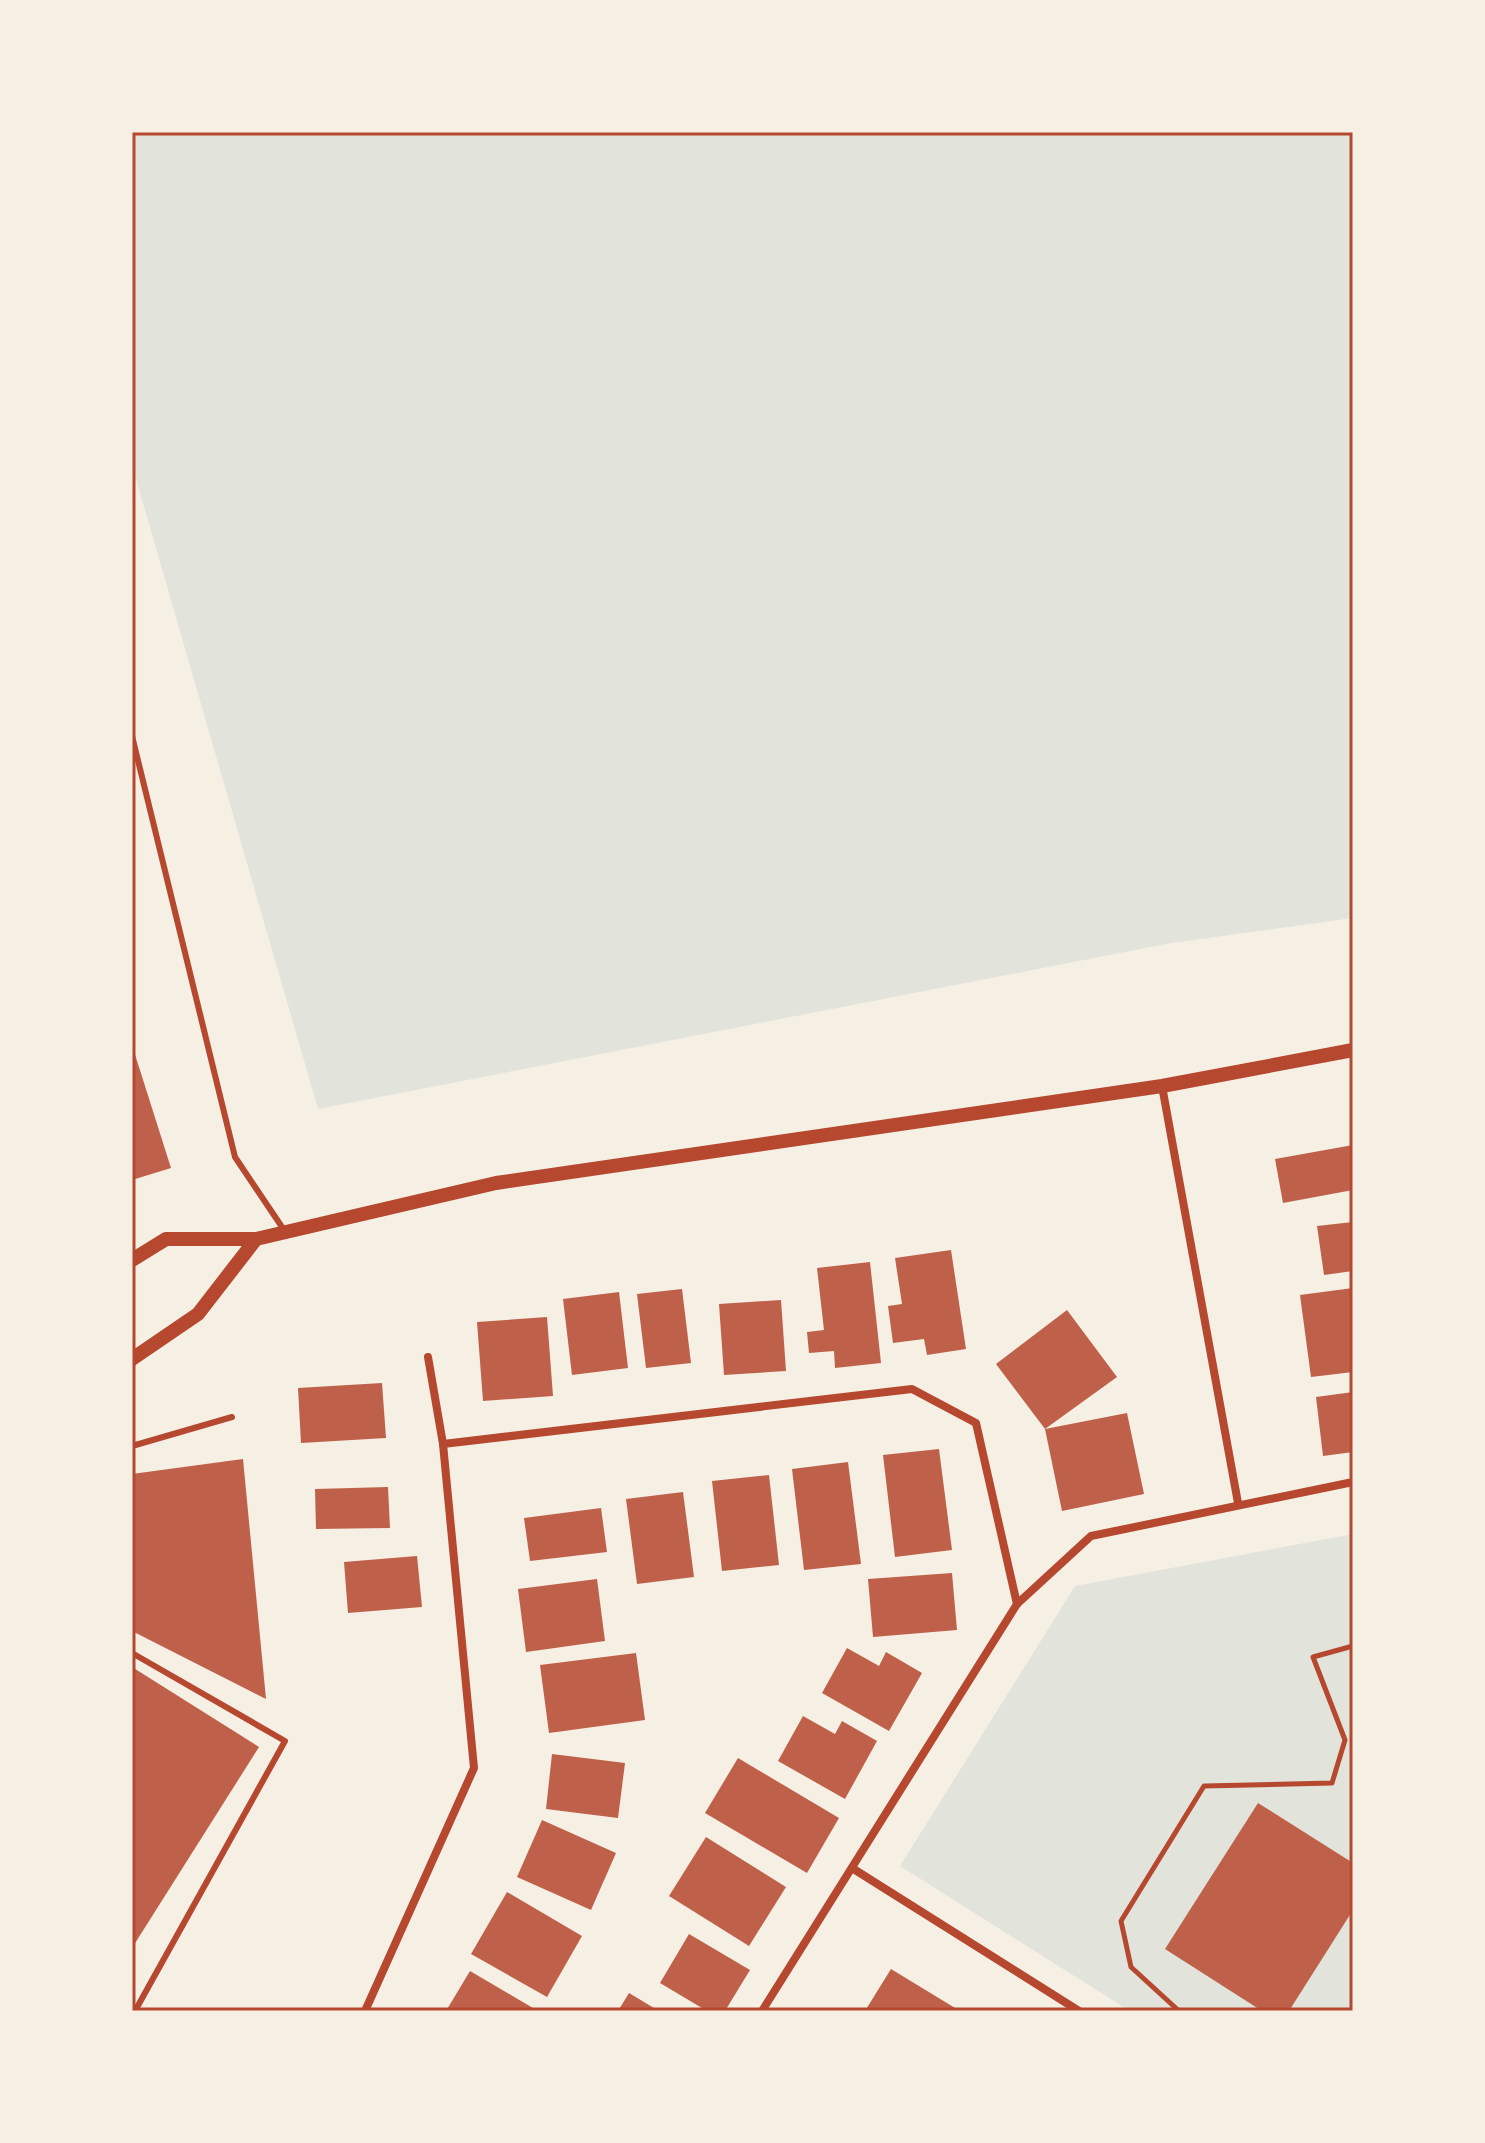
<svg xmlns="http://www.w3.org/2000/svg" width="1485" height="2143" font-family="'Fira Sans Condensed',sans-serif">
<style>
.green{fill:#e2e4dc}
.building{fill:#bf614a}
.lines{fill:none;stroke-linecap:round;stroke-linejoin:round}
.path{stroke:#b5482f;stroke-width:5}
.service{stroke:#b5482f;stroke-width:6}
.minor{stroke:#b5482f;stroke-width:8}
.tertiary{stroke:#b5482f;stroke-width:14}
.neatline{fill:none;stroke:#b5482f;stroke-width:3}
</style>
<rect width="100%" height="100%" fill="#f6efe4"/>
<!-- green -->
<g class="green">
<polygon points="132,132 1353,132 1353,918 1171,943 318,1109 132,465"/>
<polygon points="1353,1534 1353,2011 1130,2011 900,1866 1075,1586"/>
</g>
<!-- building -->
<g class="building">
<polygon points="132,1045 171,1168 132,1180"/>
<polygon points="1353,1145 1353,1190 1283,1203 1275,1159"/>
<polygon points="1353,1222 1353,1271 1324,1275 1317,1226"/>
<polygon points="951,1250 966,1349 927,1355 924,1339 893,1343 888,1306 902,1304 895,1258"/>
<polygon points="870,1262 881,1363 835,1368 834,1351 809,1353 807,1332 824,1330 817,1268"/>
<polygon points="1353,1288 1353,1372 1311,1377 1300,1295"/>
<polygon points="682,1289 691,1363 646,1368 637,1294"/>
<polygon points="619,1292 628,1368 572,1375 563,1299"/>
<polygon points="781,1300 786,1371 724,1375 719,1304"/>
<polygon points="1067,1310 1117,1377 1045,1429 996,1364"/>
<polygon points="547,1317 553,1396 483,1401 477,1322"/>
<polygon points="382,1383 386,1438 301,1443 298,1388"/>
<polygon points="1353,1392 1353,1452 1323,1456 1316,1397"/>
<polygon points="1127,1413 1144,1494 1062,1511 1045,1429"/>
<polygon points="939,1449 952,1550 895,1557 883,1455"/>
<polygon points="243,1459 266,1699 132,1631 132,1474"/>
<polygon points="848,1462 861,1564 804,1570 792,1469"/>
<polygon points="769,1475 779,1565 722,1571 712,1481"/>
<polygon points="388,1487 390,1528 316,1529 315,1489"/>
<polygon points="683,1492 694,1577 637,1584 626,1499"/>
<polygon points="601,1508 607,1552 530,1561 524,1518"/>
<polygon points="417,1556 422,1607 348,1613 344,1562"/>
<polygon points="952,1573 957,1630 873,1637 868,1579"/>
<polygon points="597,1579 605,1641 526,1652 518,1589"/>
<polygon points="847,1648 879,1666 886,1652 922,1673 889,1731 822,1693"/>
<polygon points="636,1653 645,1720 549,1733 540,1665"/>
<polygon points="132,1667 259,1747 132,1948"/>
<polygon points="803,1716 835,1734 842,1721 877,1741 845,1799 778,1761"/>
<polygon points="552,1754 625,1763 618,1818 546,1809"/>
<polygon points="738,1758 839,1818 807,1873 705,1813"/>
<polygon points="1258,1803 1353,1863 1353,1910 1289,2011 1262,2011 1165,1949"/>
<polygon points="542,1820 616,1853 591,1910 517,1877"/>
<polygon points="706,1837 786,1887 749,1946 669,1896"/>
<polygon points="507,1892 582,1936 547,1997 471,1954"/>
<polygon points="689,1934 750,1970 725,2011 707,2011 660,1983"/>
<polygon points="891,1969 960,2011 865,2011"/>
<polygon points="470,1971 538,2011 446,2011"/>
<polygon points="629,1993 659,2011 618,2011"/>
</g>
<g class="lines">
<!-- path -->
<polyline class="path" points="1179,2011 1131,1967 1121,1921 1204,1786 1332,1783 1345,1740 1313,1657 1353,1646"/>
<!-- service -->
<g class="service">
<polyline points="132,736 235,1157 284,1230"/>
<polyline points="132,1446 232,1417"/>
<polyline points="132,1653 285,1741 135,2011"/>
</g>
<!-- minor -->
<g class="minor">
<polyline points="1162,1086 1238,1503"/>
<polyline points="443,1444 912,1389 976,1423 1017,1604"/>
<polyline points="852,1868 1079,2011"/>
<polyline points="365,2011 474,1768 443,1444 428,1357"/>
<polyline points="762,2011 1017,1604 1091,1536 1353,1482"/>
</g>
<!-- tertiary -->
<g class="tertiary">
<polyline points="132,1260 166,1239 256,1239 496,1183 1162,1086 1353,1050"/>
<polyline points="132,1359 198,1314 256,1239"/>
</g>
</g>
<!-- border -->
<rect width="1485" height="2143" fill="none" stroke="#f6efe4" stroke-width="268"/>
<rect x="134" y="134" width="1217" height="1875" class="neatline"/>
</svg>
